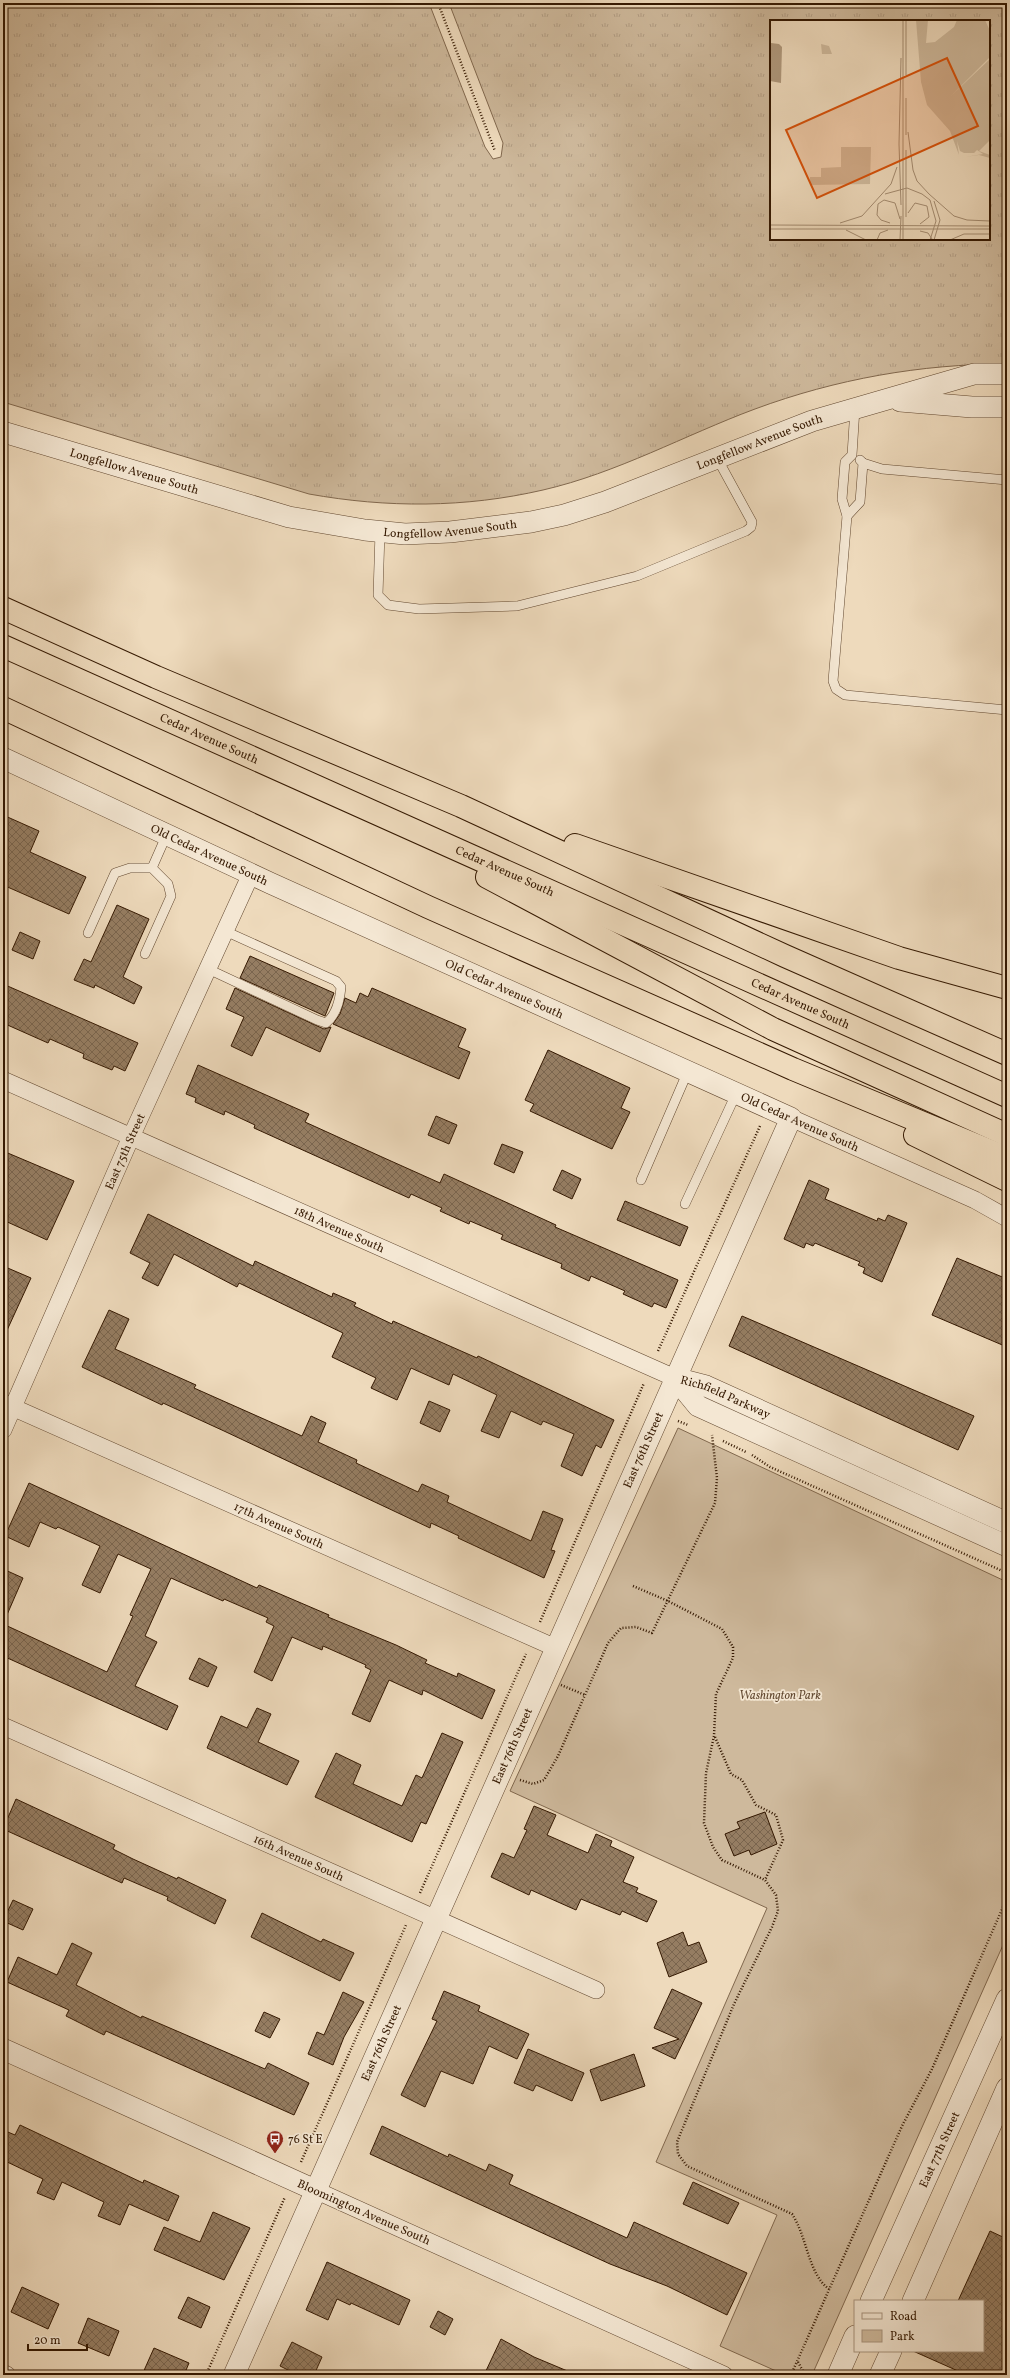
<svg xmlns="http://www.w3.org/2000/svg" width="1010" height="2378" font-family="Vollkorn,serif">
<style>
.grass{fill:url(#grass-tufts);stroke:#81684e;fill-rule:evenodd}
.park{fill:#ceb99c;stroke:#81684e}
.building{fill:url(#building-cross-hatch);stroke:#341801}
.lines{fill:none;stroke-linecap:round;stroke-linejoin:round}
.service-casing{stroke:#624830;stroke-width:10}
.minor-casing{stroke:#624830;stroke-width:18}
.tertiary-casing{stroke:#624830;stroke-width:22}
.motorway-casing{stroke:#341801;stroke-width:24}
.path{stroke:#341801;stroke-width:2.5;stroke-dasharray:1 2;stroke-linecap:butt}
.service{stroke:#f4e7d3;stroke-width:9}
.minor{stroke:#f4e7d3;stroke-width:17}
.tertiary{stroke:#f4e7d3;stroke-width:21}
.motorway{stroke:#eedabc;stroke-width:22}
.labels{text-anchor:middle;stroke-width:3.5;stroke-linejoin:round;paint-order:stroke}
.street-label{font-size:12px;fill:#341801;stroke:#f4e7d3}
.park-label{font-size:12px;font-style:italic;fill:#624830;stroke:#f4e7d3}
.poi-label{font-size:12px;fill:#341801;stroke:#f4e7d3;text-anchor:start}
.inset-road{fill:none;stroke:#a48c71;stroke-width:1}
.view{fill:#d6520b;fill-opacity:0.15;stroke:#d6520b;stroke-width:2}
.inset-edge{fill:none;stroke:#341801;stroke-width:2}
</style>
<defs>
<pattern id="grass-tufts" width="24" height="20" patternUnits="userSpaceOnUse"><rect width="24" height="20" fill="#ceb99c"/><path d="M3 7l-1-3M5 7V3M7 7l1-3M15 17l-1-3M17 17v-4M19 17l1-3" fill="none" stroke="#b29e85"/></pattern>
<pattern id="building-cross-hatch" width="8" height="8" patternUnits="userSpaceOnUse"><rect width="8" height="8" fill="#957d62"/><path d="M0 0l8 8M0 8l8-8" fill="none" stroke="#7a654e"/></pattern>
</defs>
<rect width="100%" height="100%" fill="#eedabc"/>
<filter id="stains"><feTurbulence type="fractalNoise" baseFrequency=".005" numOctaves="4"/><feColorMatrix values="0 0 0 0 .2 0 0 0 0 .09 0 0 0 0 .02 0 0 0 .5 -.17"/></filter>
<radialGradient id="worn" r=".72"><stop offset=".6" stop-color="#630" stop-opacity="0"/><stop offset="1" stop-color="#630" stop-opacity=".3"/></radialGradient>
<!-- grass -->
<path class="grass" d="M3,3H429L485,147L493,159L501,157L503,143L449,3H1007V364C921,364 836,379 755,409C685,435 617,473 543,490C465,508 387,508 309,494L3,402ZM771,21H989V239H771Z"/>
<!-- park -->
<polygon class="park" points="678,1428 1007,1582 1007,1936 812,2375 785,2375 720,2346 777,2215 656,2162 767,1908 510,1791"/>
<!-- building -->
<g class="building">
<polygon points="3,815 39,831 30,852 86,877 69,914 3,885"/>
<polygon points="117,905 149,919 123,977 142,987 134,1004 95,985 94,988 74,980 84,959 91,962"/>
<polygon points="20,932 40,941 33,959 12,950"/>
<polygon points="250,956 334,993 325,1016 240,978"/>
<polygon points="3,984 138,1043 125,1071 114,1066 112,1070 83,1058 84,1054 50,1039 48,1043 3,1023"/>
<polygon points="235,988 315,1025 324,1029 331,1027 320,1052 266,1027 252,1056 231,1046 244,1017 226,1009"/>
<polygon points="372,988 466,1029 458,1047 470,1052 459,1079 333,1024 340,1014 345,998 356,1003 360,993 368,997"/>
<polygon points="548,1050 630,1088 621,1108 630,1112 612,1149 530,1111 534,1104 525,1100"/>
<polygon points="198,1065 309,1114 305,1122 382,1157 440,1183 444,1174 556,1225 555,1227 678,1280 666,1308 654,1303 652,1307 623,1294 625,1291 591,1276 589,1281 561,1268 562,1264 501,1239 503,1235 470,1221 469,1224 440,1211 442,1208 411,1194 409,1198 254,1128 255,1125 225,1111 224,1115 195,1102 196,1098 186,1094"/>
<polygon points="436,1116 457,1125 449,1144 428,1135"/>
<polygon points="502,1144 523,1152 514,1173 494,1164"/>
<polygon points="3,1151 74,1181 47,1240 3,1220"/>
<polygon points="562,1170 581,1179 572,1199 553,1190"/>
<polygon points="809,1180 829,1189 825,1199 877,1221 878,1218 885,1221 888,1215 907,1223 882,1282 863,1273 865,1268 858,1265 860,1262 815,1243 813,1246 806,1243 804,1248 784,1239"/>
<polygon points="625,1201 688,1227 680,1246 617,1220"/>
<polygon points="148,1214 253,1266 255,1261 332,1297 333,1293 356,1303 354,1306 392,1324 393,1321 477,1358 478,1356 614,1420 601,1448 596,1445 582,1476 561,1466 574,1434 543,1421 541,1425 511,1411 499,1438 481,1431 497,1395 453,1374 449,1385 411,1368 397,1400 371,1388 376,1378 332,1357 343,1333 239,1283 237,1287 174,1254 158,1286 142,1278 150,1263 130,1253"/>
<polygon points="957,1258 1007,1279 1007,1347 932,1315"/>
<polygon points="3,1266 31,1278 3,1339"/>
<polygon points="109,1310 129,1319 115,1349 196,1385 194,1388 302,1436 311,1416 326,1423 318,1442 357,1460 356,1463 418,1492 422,1484 449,1496 447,1502 531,1541 543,1511 563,1519 551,1550 555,1551 544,1578 458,1538 459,1536 431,1523 430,1528 224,1431 163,1403 162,1405 82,1367"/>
<polygon points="742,1316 974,1416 958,1450 729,1346"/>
<polygon points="429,1401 450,1410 440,1432 420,1423"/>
<polygon points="29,1483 257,1588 259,1585 329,1615 328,1617 396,1645 427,1660 425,1663 457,1677 458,1673 495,1690 482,1719 423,1690 422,1695 389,1680 370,1722 352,1714 371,1670 365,1667 366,1665 323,1646 322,1650 292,1637 272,1681 254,1672 274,1626 266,1622 268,1618 224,1599 223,1601 171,1578 145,1636 157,1642 135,1686 178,1706 167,1730 3,1656 3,1569 23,1578 3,1624 107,1672 133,1616 130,1615 151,1569 118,1554 100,1593 82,1585 100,1546 58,1527 56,1529 40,1522 29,1547 5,1536"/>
<polygon points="199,1658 217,1667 208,1687 189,1679"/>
<polygon points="257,1708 271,1714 258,1742 299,1761 287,1785 207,1748 221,1716 247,1728"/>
<polygon points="442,1733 463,1742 426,1824 421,1822 412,1842 315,1797 336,1753 361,1765 353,1784 402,1806 416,1775 422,1778"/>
<polygon points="16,1799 115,1845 113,1849 133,1859 177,1879 178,1877 226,1900 215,1924 167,1900 168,1897 124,1878 122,1883 3,1829"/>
<polygon points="534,1806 556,1815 547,1835 588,1853 596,1834 612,1841 610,1846 634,1857 623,1882 638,1888 636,1892 657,1901 647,1922 622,1911 620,1915 581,1899 576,1910 531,1890 529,1895 491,1877 502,1853 514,1858 527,1830 524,1829"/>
<polygon points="765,1812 777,1844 751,1855 749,1850 734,1856 725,1834 740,1828 737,1822"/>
<polygon points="13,1900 33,1909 23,1930 3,1921"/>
<polygon points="262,1913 321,1942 323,1939 354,1953 340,1981 251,1937"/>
<polygon points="683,1932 688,1946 699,1942 707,1962 669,1977 657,1943"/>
<polygon points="72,1943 92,1953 76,1985 141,2018 142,2016 265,2069 268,2063 309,2083 294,2115 106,2031 104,2035 66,2016 69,2010 7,1982 18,1957 57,1975"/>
<polygon points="672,1989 702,2003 675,2059 652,2048 679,2039 654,2028"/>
<polygon points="444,1991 480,2006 478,2011 529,2034 517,2059 489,2046 473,2084 441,2071 425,2107 401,2095 437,2021 432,2019"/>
<polygon points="343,1992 364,2002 344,2037 333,2065 308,2054 317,2032 324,2035"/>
<polygon points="264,2012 280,2019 270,2038 255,2031"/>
<polygon points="528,2049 584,2073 572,2101 536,2085 533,2091 514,2083"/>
<polygon points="634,2054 645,2086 601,2101 590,2070"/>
<polygon points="20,2125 143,2183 144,2180 179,2196 168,2221 129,2204 120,2225 98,2216 104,2202 62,2182 54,2200 37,2193 43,2179 3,2160 3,2130 15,2135"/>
<polygon points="382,2126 448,2157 449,2154 486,2171 489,2164 513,2175 509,2184 627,2238 634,2222 747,2273 727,2315 667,2286 610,2264 370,2154"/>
<polygon points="693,2182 739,2203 728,2224 683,2204"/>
<polygon points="213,2212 250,2228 224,2280 154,2250 164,2227 200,2242"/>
<polygon points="990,2231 1007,2239 1007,2375 967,2375 913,2351 983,2351 983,2301 958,2301"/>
<polygon points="327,2262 410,2300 399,2325 351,2303 350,2305 337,2299 328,2320 306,2310"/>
<polygon points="22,2287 59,2304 48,2329 11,2312"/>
<polygon points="188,2297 210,2307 201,2328 178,2318"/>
<polygon points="438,2311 453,2319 445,2335 430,2327"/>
<polygon points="88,2318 119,2331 109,2356 78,2343"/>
<polygon points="501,2339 534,2357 577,2375 484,2375"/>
<polygon points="292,2342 322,2357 314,2375 298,2375 280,2366"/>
<polygon points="154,2348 189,2363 184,2375 142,2375"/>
</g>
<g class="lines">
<!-- service casing -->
<g class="service-casing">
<g id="service">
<polyline points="855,408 852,455 845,462 842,499 847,516 833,681 836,689 845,695 1007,710"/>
<polyline points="863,463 882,469 1007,480"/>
<polyline points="847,516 860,502 863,463 860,460"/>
<polyline points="380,532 378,595 388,605 419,609 517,606 637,576 746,531 751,527 752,522 717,458"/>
<polyline points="152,868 167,834"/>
<polyline points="88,933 115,873 130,868 152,868 168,884 171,896 145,954"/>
<path d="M208,969L317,1020L326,1023C336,1015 340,999 341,987L336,981L225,931"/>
<polyline points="641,1180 688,1071"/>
<polyline points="685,1204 736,1094"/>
</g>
</g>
<!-- minor casing -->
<g class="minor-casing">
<g id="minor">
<path id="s1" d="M3,1080L675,1378"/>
<polyline points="791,1118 975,1200 1007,1218"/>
<path id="s2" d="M3,1403L556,1648"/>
<path id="s3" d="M3,1430L131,1137L251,874"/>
<path id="s4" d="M3,1726L596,1990"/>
<polyline points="315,2190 724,2375"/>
<polyline points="3,2373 7,2375"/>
</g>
</g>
<!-- tertiary casing -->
<g class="tertiary-casing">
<g id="tertiary">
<polyline points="900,401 972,407 1007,407"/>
<path id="s5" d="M3,432L289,517L365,530L405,534L450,532L531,522L564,515L605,502L812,421L974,374H1007"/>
<path id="s6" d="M3,758L270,883L791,1118L234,2375"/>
<polyline points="675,1378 698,1406 1007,1546"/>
<path id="s7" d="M675,1378L706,1386L1007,1523"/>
<polyline points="3,2049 315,2190"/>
<path id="s8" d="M871,2301L1007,1999"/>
<polyline points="913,2301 1007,2088"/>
<polyline points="838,2375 855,2336"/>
<polyline points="880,2375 891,2351"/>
</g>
</g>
<!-- motorway casing -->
<g class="motorway-casing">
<g id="motorway">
<polyline points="3,608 156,677 461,806 785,956 1007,1054"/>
<path id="s9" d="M3,646L1007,1096"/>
<polyline points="3,708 428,907 793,1069 1007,1158"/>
<polyline points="575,845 899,958 1007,988"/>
<polyline points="487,877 773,1029 1007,1135"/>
<polyline points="915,1135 1007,1180"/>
</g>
</g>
<!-- path -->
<g class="path">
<polyline points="438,3 495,151"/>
<polyline points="658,1351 760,1126"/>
<polyline points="678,1421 688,1425"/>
<polyline points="723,1441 746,1452"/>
<polyline points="752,1455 770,1467 1007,1573"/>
<path d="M633,1586L668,1601L722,1629L733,1647V1658L716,1694L714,1736L706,1773L704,1823L713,1847L722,1860L765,1880L776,1895L778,1911L772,1927L734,2004L677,2142L678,2154L687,2166L792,2214C807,2236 808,2274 829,2289"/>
<polyline points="540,1622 644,1383"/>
<polyline points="561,1685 585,1695"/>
<polyline points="715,1737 731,1774 742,1780 756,1805 776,1815 783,1840 765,1880"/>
<polyline points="520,1780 533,1784 544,1780 558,1756 608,1643 621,1628 636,1627 652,1633 715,1503 717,1478 712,1435"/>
<polyline points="420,1893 526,1654"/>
<polyline points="301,2162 406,1925"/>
<polyline points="798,2362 805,2375"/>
<polyline points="206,2375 285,2197"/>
<polyline points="791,2375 902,2126 932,2069 1007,1898"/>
</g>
<!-- service -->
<use href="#service" class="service"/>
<!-- minor -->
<use href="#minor" class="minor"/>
<!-- tertiary -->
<use href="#tertiary" class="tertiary"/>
<!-- motorway -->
<use href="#motorway" class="motorway"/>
</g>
<!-- icons -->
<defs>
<g id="bus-pin" transform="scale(0.9)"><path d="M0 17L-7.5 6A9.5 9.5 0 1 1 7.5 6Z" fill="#8f2418" stroke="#f4e7d3"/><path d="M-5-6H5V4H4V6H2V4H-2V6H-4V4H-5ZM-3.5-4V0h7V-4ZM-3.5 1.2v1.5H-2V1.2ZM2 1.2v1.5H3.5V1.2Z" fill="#fff"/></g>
</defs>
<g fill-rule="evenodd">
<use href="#bus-pin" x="275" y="2139"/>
</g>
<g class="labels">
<!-- street labels -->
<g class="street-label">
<text dy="4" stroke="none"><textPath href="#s5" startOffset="785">Longfellow Avenue South</textPath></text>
<text dy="4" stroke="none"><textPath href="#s5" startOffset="137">Longfellow Avenue South</textPath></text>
<text dy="4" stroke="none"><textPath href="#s5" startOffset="461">Longfellow Avenue South</textPath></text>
<text dy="4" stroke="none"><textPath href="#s9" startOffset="226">Cedar Avenue South</textPath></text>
<text dy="4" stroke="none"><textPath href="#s6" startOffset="228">Old Cedar Avenue South</textPath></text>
<text dy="4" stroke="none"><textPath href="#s9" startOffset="550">Cedar Avenue South</textPath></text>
<text dy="4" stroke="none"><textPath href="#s6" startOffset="552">Old Cedar Avenue South</textPath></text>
<text dy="4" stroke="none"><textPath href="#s9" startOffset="874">Cedar Avenue South</textPath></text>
<text transform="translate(800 1122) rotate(24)" y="4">Old Cedar Avenue South</text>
<text dy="4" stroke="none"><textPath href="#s3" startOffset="304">East 75th Street</textPath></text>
<text dy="4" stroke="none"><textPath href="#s1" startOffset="368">18th Avenue South</textPath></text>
<text dy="4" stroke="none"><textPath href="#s7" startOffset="54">Richfield Parkway</textPath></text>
<text transform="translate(643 1450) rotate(-66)" y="4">East 76th Street</text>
<text dy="4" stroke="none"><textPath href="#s2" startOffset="302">17th Avenue South</textPath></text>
<text transform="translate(512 1746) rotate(-66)" y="4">East 76th Street</text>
<text dy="4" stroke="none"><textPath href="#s4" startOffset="324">16th Avenue South</textPath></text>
<text transform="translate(381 2043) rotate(-66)" y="4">East 76th Street</text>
<text dy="4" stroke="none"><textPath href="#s8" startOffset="166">East 77th Street</textPath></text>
<text transform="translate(364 2212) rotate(24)" y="4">Bloomington Avenue South</text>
</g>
<!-- park labels -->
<g class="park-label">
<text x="780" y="1699">Washington Park</text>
</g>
<!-- poi labels -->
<g class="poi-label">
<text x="288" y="2143">76 St E</text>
</g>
</g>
<!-- overview -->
<g transform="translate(770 20)">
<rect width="220" height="220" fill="#eedabc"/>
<path d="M146,0H158L156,23L165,22L184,7L187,0H215L220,11V37L181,76L220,39V120L209,131L220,135V138L209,135L195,137L213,134L207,130L204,133H194L190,131L187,121L189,135L180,111L157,85L151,62Z" fill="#ceb99c"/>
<path d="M51,24L59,26L62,34H52ZM71,127H101L100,164L40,165V157H51V148L71,147Z" fill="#ceb99c"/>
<path d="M1,23L9,24L12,27L11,63L0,61Z" fill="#af987c"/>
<path class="inset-road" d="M133,0V220M131,38L129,124L131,185M136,55V0M138,112L143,150L147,161L159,174L184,196L197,200L220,201M136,115V78M115,174L137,168L152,174L160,180L166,201L160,220M164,181L170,200L164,220M138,193L145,183L157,186L159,197L150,204M136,197V130M70,203L92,196L121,164L127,147M120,203L111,200L107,195L108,184L114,180L125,183L130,199M0,205L220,206M0,209H220M76,210L96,220M150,211L158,213L162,219M107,220L110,213L118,210M130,220L131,196M180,220L194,214H220"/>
<path class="view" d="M177,38L208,106L47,178L16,110Z"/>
<rect width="220" height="220" class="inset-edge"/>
</g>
<!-- margin -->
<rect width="1010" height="2378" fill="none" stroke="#eedabc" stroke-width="16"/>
<rect x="4" y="4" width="1002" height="2370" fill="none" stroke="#341801" stroke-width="2"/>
<rect x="8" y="8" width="994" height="2362" fill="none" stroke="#341801"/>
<!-- legend -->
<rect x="854" y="2300" width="130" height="52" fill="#f4e7d3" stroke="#a7947f"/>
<rect x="862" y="2313" width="20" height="6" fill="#f4e7d3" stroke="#a7947f"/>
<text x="890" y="2320" font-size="12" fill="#341801">Road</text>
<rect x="862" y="2330" width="20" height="12" fill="#ceb99c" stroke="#a7947f"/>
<text x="890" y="2340" font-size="12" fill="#341801">Park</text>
<!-- scale -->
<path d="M28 2344v6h59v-6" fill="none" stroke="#341801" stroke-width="2"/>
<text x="34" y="2344" font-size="12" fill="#341801" stroke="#f4e7d3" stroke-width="3" paint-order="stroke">20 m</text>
<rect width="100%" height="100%" filter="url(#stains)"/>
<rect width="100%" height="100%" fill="url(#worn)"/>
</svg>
